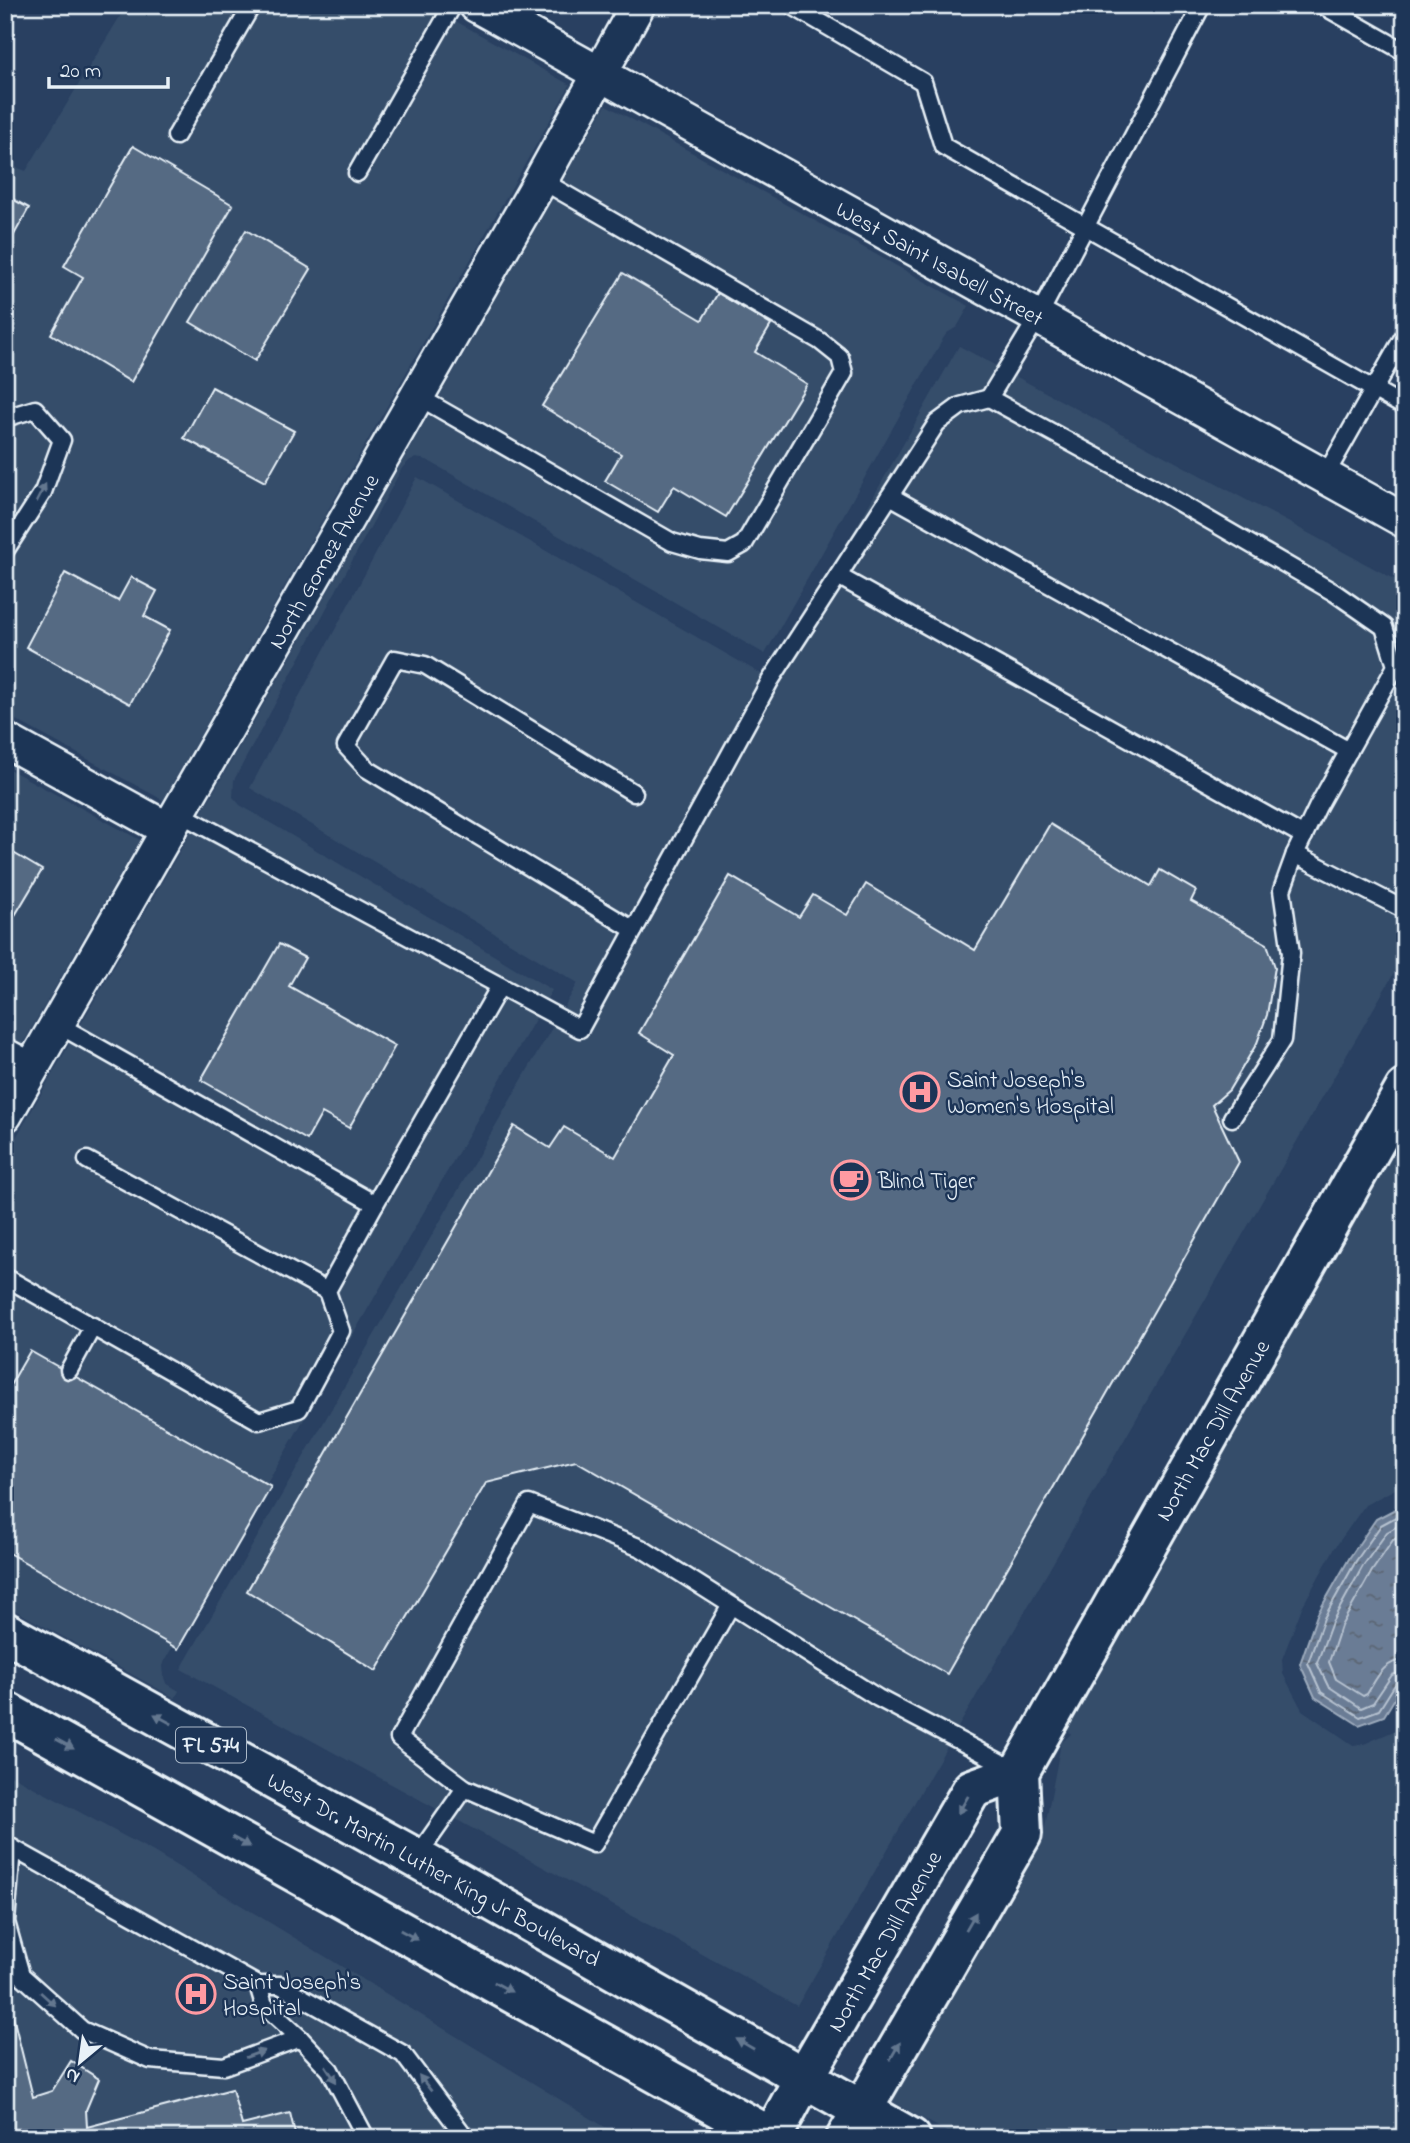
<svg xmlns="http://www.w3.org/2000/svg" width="1410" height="2143" font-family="'Indie Flower',sans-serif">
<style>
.built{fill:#364d6b}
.water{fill:url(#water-ripples);stroke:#9dabbd;stroke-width:2}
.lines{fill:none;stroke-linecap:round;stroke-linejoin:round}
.shore{stroke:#b6c2d0;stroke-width:2}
.building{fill:#556a83;stroke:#e8f1f8;stroke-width:2}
.service-casing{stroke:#e8f1f8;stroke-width:21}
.minor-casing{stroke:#e8f1f8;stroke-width:38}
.tertiary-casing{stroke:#e8f1f8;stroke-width:44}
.primary-casing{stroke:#e8f1f8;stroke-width:44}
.service{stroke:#1d3557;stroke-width:16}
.minor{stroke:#1d3557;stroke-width:33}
.tertiary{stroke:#1d3557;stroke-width:38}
.primary{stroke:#1d3557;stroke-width:38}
.oneway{fill:#64778f}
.labels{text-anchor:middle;stroke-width:5;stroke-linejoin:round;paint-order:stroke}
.shield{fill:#1d3557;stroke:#abb9c8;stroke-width:2}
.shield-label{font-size:21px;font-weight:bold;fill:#e8f1f8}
.street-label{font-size:23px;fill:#e8f1f8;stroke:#1d3557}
.poi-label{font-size:23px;fill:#e8f1f8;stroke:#1d3557;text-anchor:start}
</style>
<defs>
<pattern id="water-ripples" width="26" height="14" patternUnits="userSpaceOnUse" patternTransform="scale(1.75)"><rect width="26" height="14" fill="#6b7c95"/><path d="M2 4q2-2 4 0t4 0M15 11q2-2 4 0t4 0" fill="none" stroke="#5a6573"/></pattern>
</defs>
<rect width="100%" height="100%" fill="#294061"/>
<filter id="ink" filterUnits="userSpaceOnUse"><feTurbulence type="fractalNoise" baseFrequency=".0143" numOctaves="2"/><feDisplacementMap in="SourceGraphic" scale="14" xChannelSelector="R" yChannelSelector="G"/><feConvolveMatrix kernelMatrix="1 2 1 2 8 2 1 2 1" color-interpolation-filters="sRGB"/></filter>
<g filter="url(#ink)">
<!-- built -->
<g class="built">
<polygon points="127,5 427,5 570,85 163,800 5,714 5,163 26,171"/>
<polygon points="606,105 969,306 957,327 947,333 944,337 765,654 427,460 416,458 410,460 402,468 234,780 233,797 240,805 552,990 165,1660 163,1666 164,1678 166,1683 179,1691 175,1698 5,1605 5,1157"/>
<polygon points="959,346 1405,585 1405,954 797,2006 181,1669 578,983 250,788 417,477 770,679"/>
<polygon points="5,767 140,840 5,1074"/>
<polygon points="1405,1131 1405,1486 1397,1488 1365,1505 1334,1549 1302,1607 1282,1659 1283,1674 1302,1710 1353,1745 1364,1744 1394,1731 1405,1716 1405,2138 958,2138 890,2100 1045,1827 1061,1743 1071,1734 1067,1728"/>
<polygon points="5,1772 152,1851 623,2138 5,2138"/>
</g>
<!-- water -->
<polygon class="water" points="1403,1505 1405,1682 1384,1716 1359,1725 1315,1697 1300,1664 1317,1615 1350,1557 1376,1519"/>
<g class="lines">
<!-- shore -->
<g class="shore">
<polyline points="1405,1512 1381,1525 1356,1561 1324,1618 1308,1663 1321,1692 1360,1717 1379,1710 1396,1683 1405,1680"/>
<polyline points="1405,1522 1387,1532 1363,1566 1332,1622 1317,1663 1328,1686 1361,1708 1373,1703 1392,1675 1405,1671"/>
<path d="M1405,1534L1393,1540L1372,1571L1341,1626L1329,1662L1336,1679L1363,1696L1367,1694C1377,1678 1383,1661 1405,1660"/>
</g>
</g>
<!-- building -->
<g class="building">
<polygon points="133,146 233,205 131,382 51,334 83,277 64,266"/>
<polygon points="5,195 29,208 5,251"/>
<polygon points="246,230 311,269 255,361 190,322"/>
<polygon points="623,273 702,320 718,293 771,325 755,352 807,384 726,517 674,486 658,512 605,481 621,454 542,406"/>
<polygon points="212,387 294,431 265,482 184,438"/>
<polygon points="65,573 118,601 131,577 157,591 144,616 170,630 130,704 26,647"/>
<polygon points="1050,824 1151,886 1160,870 1196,891 1191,901 1267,944 1275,967 1267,1015 1257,1043 1229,1090 1212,1105 1239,1162 947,1674 576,1461 486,1483 376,1671 247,1591 514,1126 550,1148 564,1127 615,1157 674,1055 639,1033 730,876 799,917 813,895 847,915 866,884 975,950"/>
<polygon points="5,848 42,870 5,932"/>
<polygon points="279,944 305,958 289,986 395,1046 349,1128 322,1113 307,1140 201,1080"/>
<polygon points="30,1351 271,1487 178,1649 5,1551 5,1394"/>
<polygon points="5,1984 33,2097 52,2091 71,2061 99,2079 86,2110 87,2127 232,2089 242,2125 290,2113 296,2138 5,2138"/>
</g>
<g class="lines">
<!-- service casing -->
<g class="service-casing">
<g id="service">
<polyline points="791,5 923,82 943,146 1405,407"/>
<polyline points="1322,5 1405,52"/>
<polyline points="176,136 252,5"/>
<polyline points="357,173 453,5"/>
<polyline points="417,396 672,542 700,550 728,553 744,544 844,373 840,357 820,341 541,180"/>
<polyline points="989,398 1038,317 1202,5"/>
<polyline points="5,418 35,409 62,440 43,492 5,551"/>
<polyline points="1325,476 1405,334"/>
<polyline points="890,496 1349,751"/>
<polyline points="838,576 1304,836"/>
<polyline points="634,793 425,665 395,659 346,746 367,769 634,930"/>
<polyline points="179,813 580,1029 770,681 937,423 960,406 989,398 1152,487 1335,593 1384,627 1396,666 1318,806 1295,854 1282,890 1291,953 1282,1040 1232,1118"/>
<polyline points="1295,854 1405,910"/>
<polyline points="57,1024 375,1204 500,986"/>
<polyline points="5,1046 35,1062"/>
<polyline points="87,1160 327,1291"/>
<polyline points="5,1277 259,1421 299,1409 341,1331 327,1291 375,1204"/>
<polyline points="69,1370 93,1326"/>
<polyline points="731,1605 594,1844 465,1788 399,1738 529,1504 641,1548 878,1698 1013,1769"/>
<polyline points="5,1844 258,1985 280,1985 403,2054 466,2138"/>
<polyline points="12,1848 6,1922 21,1975 82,2030 150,2060 224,2066 300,2038"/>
<polyline points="416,1858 465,1788"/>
<polyline points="258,1985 264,2005 300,2038 330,2070 366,2138"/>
</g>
</g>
<!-- minor casing -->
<g class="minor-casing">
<g id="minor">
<polyline points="476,5 1405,521"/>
<polyline points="5,740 169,830"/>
<polyline points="5,1115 541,180 638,5"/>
</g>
</g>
<!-- tertiary casing -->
<g class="tertiary-casing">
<g id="tertiary">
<polyline points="772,2137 804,2078 972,1789 1019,1772"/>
<polyline points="846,2138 1022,1834 1019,1772 1405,1089"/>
</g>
</g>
<!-- primary casing -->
<g class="primary-casing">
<g id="primary">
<polyline points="5,1632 416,1858 911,2138"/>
<polyline points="5,1711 773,2138"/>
</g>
</g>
<!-- service -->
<use href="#service" class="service"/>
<!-- minor -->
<use href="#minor" class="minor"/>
<!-- tertiary -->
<use href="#tertiary" class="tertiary"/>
<!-- primary -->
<use href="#primary" class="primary"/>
</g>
<!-- one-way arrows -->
<defs><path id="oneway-solid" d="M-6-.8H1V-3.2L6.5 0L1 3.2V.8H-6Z" transform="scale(1.75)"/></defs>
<g class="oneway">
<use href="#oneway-solid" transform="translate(41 493) rotate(-63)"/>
<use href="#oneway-solid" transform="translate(163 1719) rotate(-151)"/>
<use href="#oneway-solid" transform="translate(65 1744) rotate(29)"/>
<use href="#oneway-solid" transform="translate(963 1805) rotate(120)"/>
<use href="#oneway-solid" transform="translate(241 1842) rotate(29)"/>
<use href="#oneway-solid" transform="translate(971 1921) rotate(-60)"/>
<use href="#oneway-solid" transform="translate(409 1935) rotate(29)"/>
<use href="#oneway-solid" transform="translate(503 1987) rotate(29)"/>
<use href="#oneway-solid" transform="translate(48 1999) rotate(42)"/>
<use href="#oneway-solid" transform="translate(745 2044) rotate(-150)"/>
<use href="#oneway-solid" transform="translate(895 2051) rotate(-60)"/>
<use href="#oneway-solid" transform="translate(255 2054) rotate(-20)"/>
<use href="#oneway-solid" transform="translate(331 2074) rotate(57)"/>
<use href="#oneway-solid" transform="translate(425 2083) rotate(-128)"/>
</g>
</g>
<!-- icons -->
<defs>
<g id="hospital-ring" transform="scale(2.0125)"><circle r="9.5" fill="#1d3557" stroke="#ff9aa2" stroke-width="1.5"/><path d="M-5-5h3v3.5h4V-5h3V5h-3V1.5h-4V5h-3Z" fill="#ff9aa2"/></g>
<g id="cafe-ring" transform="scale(2.0125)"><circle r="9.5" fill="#1d3557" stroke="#ff9aa2" stroke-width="1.5"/><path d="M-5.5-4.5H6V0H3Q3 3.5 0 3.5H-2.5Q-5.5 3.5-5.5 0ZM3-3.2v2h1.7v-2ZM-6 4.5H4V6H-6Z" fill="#ff9aa2"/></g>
</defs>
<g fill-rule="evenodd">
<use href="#hospital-ring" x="920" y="1092"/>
<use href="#cafe-ring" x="851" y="1180"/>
<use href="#hospital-ring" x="196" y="1994"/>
</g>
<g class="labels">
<!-- shield labels -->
<rect class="shield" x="176" y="1727.5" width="70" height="35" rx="5"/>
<g class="shield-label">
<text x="211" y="1752">FL 574</text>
</g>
<!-- street labels -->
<g class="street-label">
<text transform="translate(940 263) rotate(29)" y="8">West Saint Isabell Street</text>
<text transform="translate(323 561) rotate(-60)" y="8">North Gomez Avenue</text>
<text transform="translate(1212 1430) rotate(-60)" y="8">North Mac Dill Avenue</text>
<text transform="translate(434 1869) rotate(29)" y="8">West Dr. Martin Luther King Jr Boulevard</text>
<text transform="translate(884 1941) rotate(-60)" y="8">North Mac Dill Avenue</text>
</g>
<!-- poi labels -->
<g class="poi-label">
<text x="947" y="1087">Saint Joseph's<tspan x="947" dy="26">Women's Hospital</tspan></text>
<text x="878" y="1188">Blind Tiger</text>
<text x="223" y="1989">Saint Joseph's<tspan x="223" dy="26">Hospital</tspan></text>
</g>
</g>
<!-- margin -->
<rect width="1410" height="2143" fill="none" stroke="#1d3557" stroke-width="28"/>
<rect x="14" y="14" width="1382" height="2115" fill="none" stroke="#e8f1f8" stroke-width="2.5" filter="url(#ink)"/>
<!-- north arrow -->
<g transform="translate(80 2062) rotate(209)" stroke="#1d3557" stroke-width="5" paint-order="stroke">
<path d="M0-5L12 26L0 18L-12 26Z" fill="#e8f1f8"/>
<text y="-10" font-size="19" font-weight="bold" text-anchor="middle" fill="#e8f1f8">N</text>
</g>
<!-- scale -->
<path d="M49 77v10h119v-10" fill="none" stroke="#e8f1f8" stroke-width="3.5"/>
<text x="60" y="77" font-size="21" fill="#e8f1f8" stroke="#1d3557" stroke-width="5" paint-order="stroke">20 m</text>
</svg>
